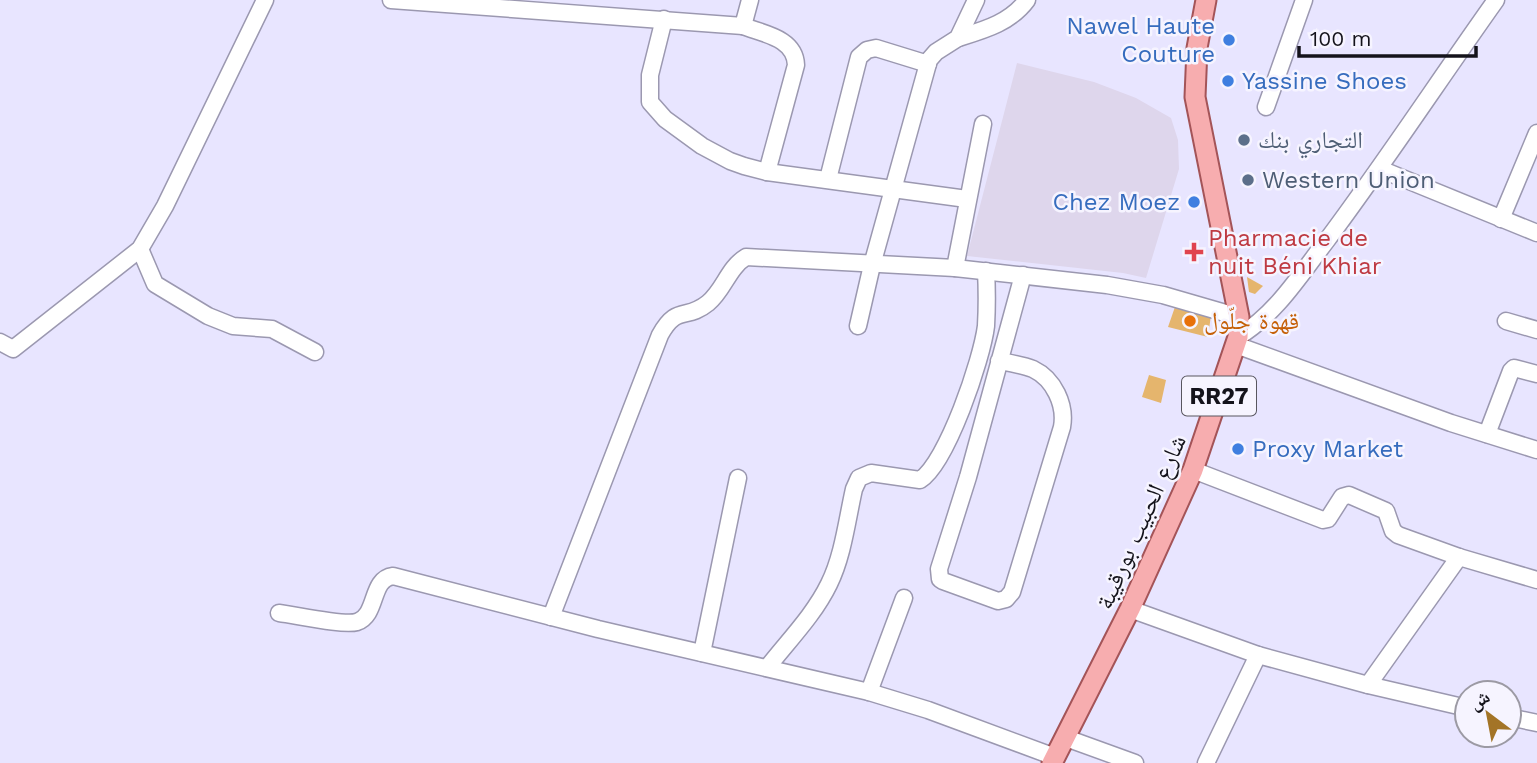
<svg xmlns="http://www.w3.org/2000/svg" width="1537" height="763" font-family="'Work Sans','Noto Naskh Arabic',sans-serif">
<style>
.industrial{fill:#ded6ec}
.building{fill:#e5b56d}
.lines{fill:none;stroke-linecap:round;stroke-linejoin:round}
.minor-casing{stroke:#9b98b0;stroke-width:19}
.major-casing{stroke:#a45458;stroke-width:23}
.minor{stroke:#fff;stroke-width:16}
.major{stroke:#f7adaf;stroke-width:19}
.shop-dot{fill:#3f7fe0;stroke:#f6f4ff;stroke-width:2.5}
.service-dot{fill:#5c6f8a;stroke:#f6f4ff;stroke-width:2.5}
.health-dot{fill:#e0444e;stroke:#f6f4ff;stroke-width:2.5}
.food-dot{fill:#e8710a;stroke:#f6f4ff;stroke-width:2.5}
.labels{text-anchor:middle;stroke-width:5;stroke-linejoin:round;paint-order:stroke}
.shield{fill:#f6f4ff;stroke:#58565f;stroke-width:2}
.shield-label{font-size:23px;font-weight:bold;fill:#14131b}
.shop-label{font-size:24px;fill:#366cbe;stroke:#f6f4ff;text-anchor:end}
.service-label{font-size:24px;fill:#4e5e75;stroke:#f6f4ff;text-anchor:start}
.health-label{font-size:24px;fill:#be3a42;stroke:#f6f4ff;text-anchor:start}
.food-label{font-size:24px;fill:#c56008;stroke:#f6f4ff;text-anchor:start}
.street-label{font-size:24px;fill:#14131b;stroke:#f6f4ff}
</style>
<rect width="100%" height="100%" fill="#e8e5ff"/>
<!-- industrial -->
<polygon class="industrial" points="1017,63 1094,82 1136,98 1171,118 1178,140 1179,169 1146,278 1123,273 967,256"/>
<!-- building -->
<g class="building">
<polygon points="1247,277 1263,286 1255,294 1249,292"/>
<polygon points="1176,304 1211,315 1208,337 1168,327"/>
<polygon points="1149,375 1166,380 1161,403 1142,397"/>
</g>
<g class="lines">
<!-- minor casing -->
<g class="minor-casing">
<g id="minor">
<polyline points="391,0 743,26 750,0"/>
<polyline points="664,19 650,75 650,102 665,119 702,146 730,161 744,166 767,172 967,199"/>
<path d="M743,26C764,34 795,38 796,65L767,172"/>
<path d="M958,38C984,30 1010,23 1027,0"/>
<polyline points="1266,107 1304,0"/>
<polyline points="1380,169 1537,233"/>
<polyline points="828,179 859,57 867,50 876,48 928,64"/>
<polyline points="1501,219 1537,133"/>
<polyline points="140,249 155,284 208,316 233,326 272,329 315,352"/>
<polyline points="955,268 983,124"/>
<polyline points="1506,321 1537,330"/>
<polyline points="858,326 872,265 929,60 936,52 958,38 976,0"/>
<path d="M1238,337C1277,313 1300,275 1327,240C1386,161 1439,80 1496,0"/>
<polyline points="0,342 13,349 140,249 165,206 265,0"/>
<polyline points="1236,345 1451,423 1537,450"/>
<path d="M999,361C1010,363 1023,365 1033,369C1054,379 1066,405 1062,427L1012,592L1006,599L998,601L943,581L940,579L939,569L968,477L1023,275"/>
<polyline points="1487,434 1511,371 1514,368 1537,374"/>
<polyline points="1193,470 1323,520 1328,519 1342,497 1349,495 1386,511 1393,531 1398,535 1459,557 1537,580"/>
<polyline points="1130,609 1258,655 1368,685 1467,708"/>
<path d="M279,613C296,615 343,626 357,622C378,615 370,579 393,576L598,629L869,692L928,710L1055,757"/>
<path d="M551,617L660,335C677,304 686,321 708,303C724,290 728,268 746,257L955,268L1107,285L1163,295L1239,317"/>
<polyline points="702,653 738,478"/>
<path d="M767,668C788,641 814,615 829,584C843,556 847,520 854,489L859,478L871,473L920,480C947,463 982,359 986,326C987,308 987,289 986,271"/>
<polyline points="1368,685 1459,557"/>
<polyline points="869,692 904,598"/>
<polyline points="1509,717 1537,723"/>
<polyline points="1066,738 1135,763"/>
<polyline points="1206,763 1258,655"/>
</g>
</g>
<!-- major casing -->
<g class="major-casing">
<polyline id="major" points="1052,763 1130,609 1193,470 1238,337 1239,317 1195,97 1197,48 1206,0"/>
</g>
<!-- minor -->
<use href="#minor" class="minor"/>
<!-- major -->
<use href="#major" class="major"/>
</g>
<!-- markers -->
<g class="shop-dot">
<circle cx="1229" cy="40" r="7"/>
<circle cx="1228" cy="81" r="7"/>
<circle cx="1194" cy="202" r="7"/>
<circle cx="1238" cy="449" r="7"/>
</g>
<g class="service-dot">
<circle cx="1244" cy="140" r="7"/>
<circle cx="1248" cy="180" r="7"/>
</g>
<path class="health-dot" d="M1190.5 241.5h7v7h7v7h-7v7h-7v-7h-7v-7h7z"/>
<circle class="food-dot" cx="1190" cy="321" r="7"/>
<g class="labels">
<!-- shield labels -->
<rect class="shield" x="1182" y="376.5" width="74" height="39" rx="5"/>
<g class="shield-label">
<text x="1219" y="404">RR27</text>
</g>
<!-- shop labels -->
<g class="shop-label">
<text x="1215" y="34">Nawel Haute<tspan x="1215" dy="28">Couture</tspan></text>
<text x="1242" y="89" text-anchor="start">Yassine Shoes</text>
<text x="1180" y="210">Chez Moez</text>
<text x="1252" y="457" text-anchor="start">Proxy Market</text>
</g>
<!-- service labels -->
<g class="service-label">
<text x="1258" y="148">التجاري بنك</text>
<text x="1262" y="188">Western Union</text>
</g>
<!-- health labels -->
<g class="health-label">
<text x="1208" y="246">Pharmacie de<tspan x="1208" dy="28">nuit Béni Khiar</tspan></text>
</g>
<!-- food labels -->
<g class="food-label">
<text x="1204" y="329">قهوة جلّول</text>
</g>
<!-- street labels -->
<g class="street-label">
<text transform="translate(1141 522) rotate(-66)" y="8">شارع الحبيب بورقيبة</text>
</g>
</g>
<!-- north arrow -->
<g transform="translate(1488 714) rotate(328)"><circle r="33" fill="#f6f4ff" stroke="#9c9aa4" stroke-width="2"/>
<path d="M0-5L12 26L0 18L-12 26Z" fill="#a37427"/>
<text y="-10" font-size="19" font-weight="bold" text-anchor="middle" fill="#14131b">ش</text>
</g>
<!-- scale -->
<path d="M1299 46v10h177v-10" fill="none" stroke="#14131b" stroke-width="3.5"/>
<text x="1310" y="46" font-size="21" fill="#14131b" stroke="#f6f4ff" stroke-width="5" paint-order="stroke">100 m</text>
</svg>
